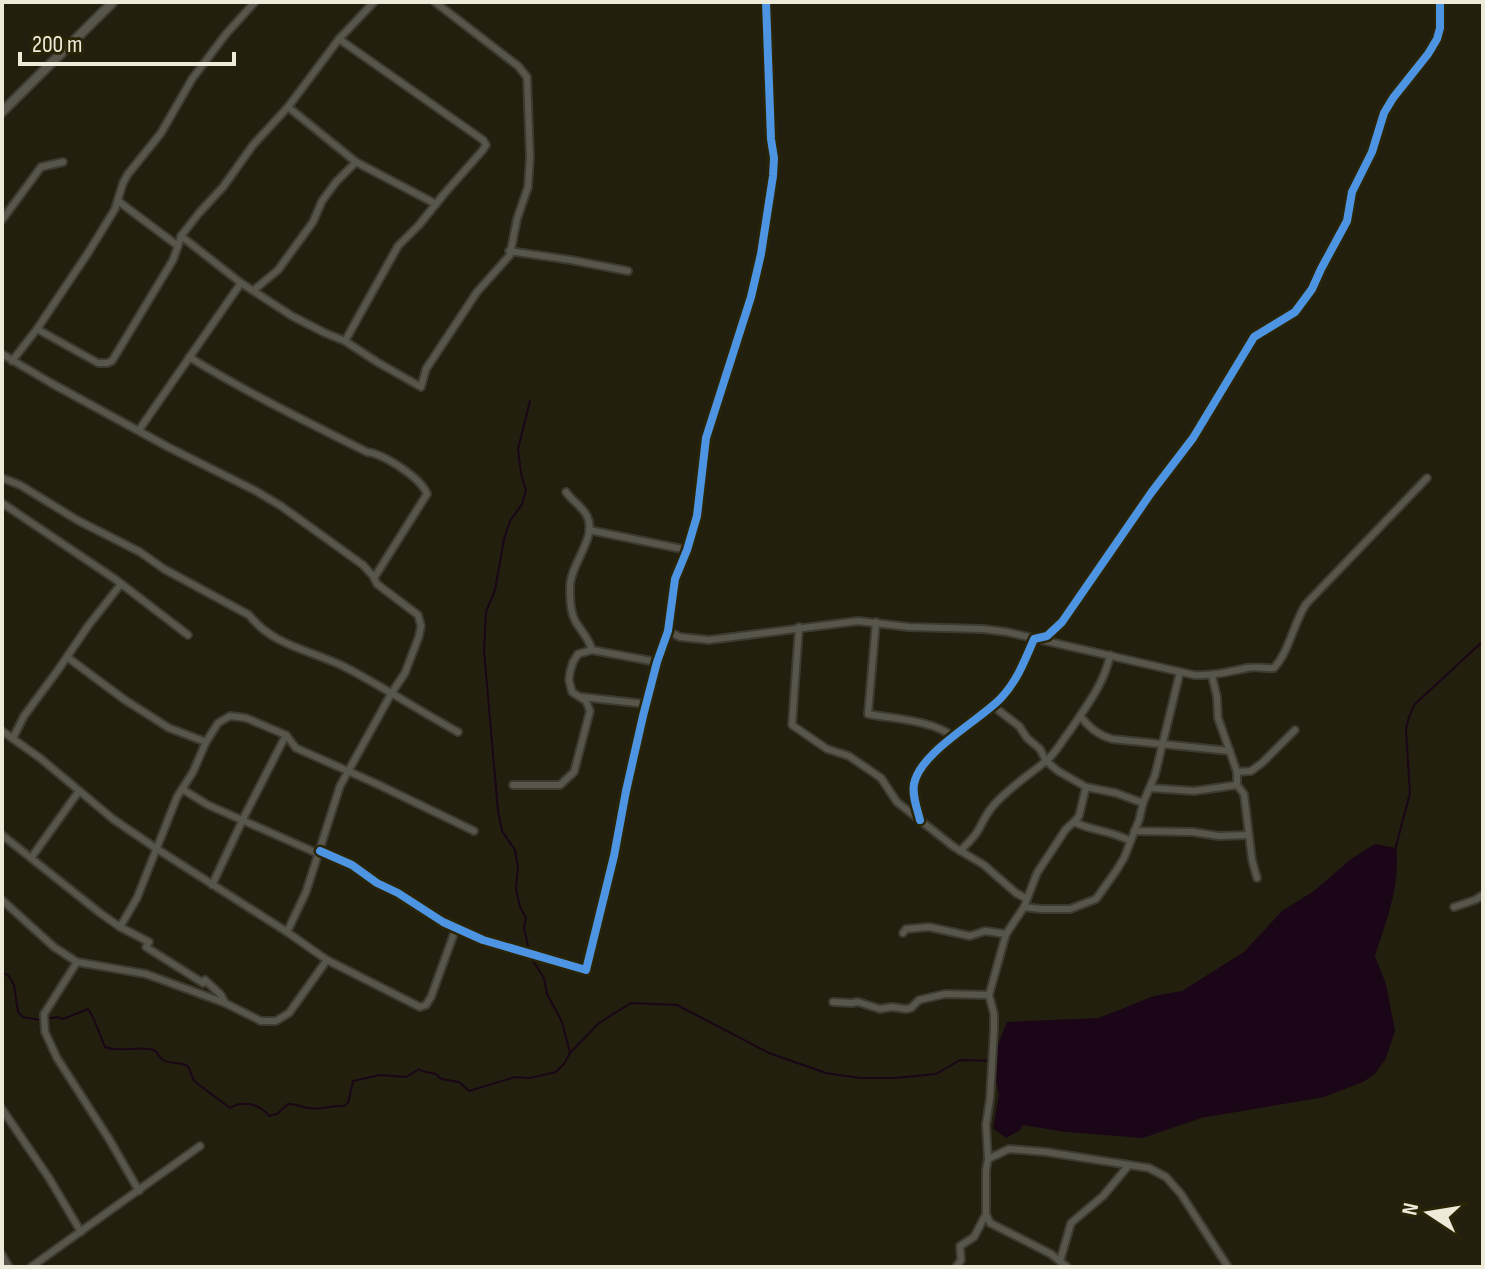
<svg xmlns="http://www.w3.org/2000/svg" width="1485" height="1269" font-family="'Sofia Sans Condensed',sans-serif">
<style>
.water{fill:#1a0617}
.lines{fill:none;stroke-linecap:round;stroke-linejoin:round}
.stream{stroke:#1a0617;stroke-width:2}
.minor-casing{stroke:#3d3a2f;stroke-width:10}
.tertiary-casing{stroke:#3d3a2f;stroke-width:12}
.minor{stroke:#58564b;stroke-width:6}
.tertiary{stroke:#58564b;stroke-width:8}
.cycleway-casing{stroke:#2a2407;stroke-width:13}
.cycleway{stroke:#4d94e3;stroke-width:8}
</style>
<rect width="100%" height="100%" fill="#221f0f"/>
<!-- water -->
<path class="water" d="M1375,844L1396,848C1401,885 1386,921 1375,956L1386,984L1395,1031L1386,1058L1375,1074L1363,1082L1324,1097L1201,1118L1143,1138L1066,1132L1023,1125L1020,1130L1006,1138L993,1128L999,1095L995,1075L997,1047L1007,1022L1099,1018L1154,996L1182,991L1244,952L1282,911L1314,891L1351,859Z"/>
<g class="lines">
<!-- stream -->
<g class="stream">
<polyline points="1395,850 1410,793 1406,730 1408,720 1414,705 1483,641"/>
<polyline points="529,950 524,928 526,918 520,907 516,889 518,867 515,850 502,831 498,811 484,651 486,612 495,590 504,539 510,521 522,504 526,490 521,474 518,449 530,401"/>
<polyline points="530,956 544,978 547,994 562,1022 570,1053"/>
<path d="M2,973L8,975L14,985L18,1012L23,1017L40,1020L57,1017L63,1019L88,1009L93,1017L105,1047C116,1052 136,1047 149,1049C159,1050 157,1056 163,1060C169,1064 181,1062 188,1066L194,1081L230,1108C243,1100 260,1104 269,1116L277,1114L288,1104C296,1104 302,1107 309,1108C321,1110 332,1105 344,1106L348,1103L353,1081L380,1075L406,1077L419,1069L422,1071L436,1074L441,1079L459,1082L469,1091L515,1077L530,1078L556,1072L564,1064L570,1053L599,1023L631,1003L677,1005L769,1053L826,1073L860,1078H895L936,1074L960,1060L999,1061"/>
</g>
<!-- minor casing -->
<g class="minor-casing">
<g id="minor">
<polyline points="339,39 483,140 486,145 482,151 444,194 419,225 398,246 345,341"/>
<polyline points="288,107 356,162"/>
<polyline points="118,201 178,246 181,236 241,283 292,316 325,333 345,341 377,362 421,387 426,369 477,292 510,255 517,219 528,187 530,157 527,77 518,66 435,2"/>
<polyline points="2,220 41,167 63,162"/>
<polyline points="181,236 199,213 223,187 253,145 288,107 339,39 374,2"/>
<polyline points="509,251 571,260 628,271"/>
<polyline points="254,290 278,270 313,222 322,201 336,182 356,162 436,204"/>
<polyline points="37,329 98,363 107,363 112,361 173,260 178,246"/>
<polyline points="2,354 51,383 168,447 256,491 281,506 363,565 373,576 377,584 418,615 421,626 419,636 405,673 391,694 340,786 306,892 287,932"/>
<path d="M189,357C246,392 307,422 367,452C384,454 421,478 427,494L374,578"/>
<polyline points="12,361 37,329 88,253 115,209 123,183 128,174 161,133 192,79 226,34 255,2"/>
<polyline points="139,430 241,283"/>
<path d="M2,478L20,485L77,520L140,552L164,569L249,615C273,646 311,650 345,667C383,687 420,711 458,732"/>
<path d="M566,492C572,501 582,506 587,516C598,537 570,564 570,587C570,598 570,614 577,624C583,633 589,639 592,650"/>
<polyline points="2,503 115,579 188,635"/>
<polyline points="589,530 687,550"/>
<path d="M876,622L868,714C893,719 932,720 952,736"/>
<polyline points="799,627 792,725 827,749 849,756 881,778 897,802 954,847 984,865 1016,893 1027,899"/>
<path d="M668,631L680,637L709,640L858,621L909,627L983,629L1007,632L1194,675C1214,676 1227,672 1247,668C1256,666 1265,669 1274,668C1290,650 1293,624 1306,604L1427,478"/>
<polyline points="67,657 125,700 169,728 206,742"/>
<polyline points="1212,676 1217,697 1218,718 1237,772 1237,785 1244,794 1252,860 1257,878"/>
<polyline points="582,697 646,704"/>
<polyline points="993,706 1019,726 1027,738 1040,749 1046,761 1058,771 1086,787 1116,793 1143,803"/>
<path d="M1080,716C1090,728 1098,735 1112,739L1230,751"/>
<polyline points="2,731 40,758 113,819 157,849 287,932 327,960 420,1007 426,1005 431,997 456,928"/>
<polyline points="13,738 24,716 58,670 88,626 121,584"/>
<polyline points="1237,772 1251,771 1262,763 1295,730"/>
<polyline points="513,785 560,785 574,772 590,711 586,701 572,692 569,680 570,672 573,662 578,654 592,650 657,662"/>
<polyline points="1151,788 1194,791 1237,785"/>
<polyline points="182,789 208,805 319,854"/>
<path d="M920,820C917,808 912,796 914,784C920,752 979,721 1001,698C1017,681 1025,660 1034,639L1047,636L1062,622L1151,493L1193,438L1254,337L1295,312L1312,289L1321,269L1347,221L1352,192L1372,152L1384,113L1393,98L1428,54L1437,39L1440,28V2"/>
<path d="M1074,822C1092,831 1113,831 1130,841"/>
<polyline points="1134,831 1193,832 1219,836 1249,835"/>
<polyline points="2,835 100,913 120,927 149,942 146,947 203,983 205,980 221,995 225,1003"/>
<polyline points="320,851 352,865 377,883 398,893 443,922 483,940 586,970 614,856 626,791 643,716 657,662 668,631 675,579 687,550 697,516 706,438 751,297 761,254 773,176 774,158 771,139 766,2"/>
<path d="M960,851C967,844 976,836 980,827C984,819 987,813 993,806C1008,788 1028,776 1046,761C1056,753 1061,742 1069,732C1085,708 1105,683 1110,655"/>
<polyline points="31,858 79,791"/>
<polyline points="212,885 245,815 286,735"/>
<polyline points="2,900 54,947 77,962 146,974 225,1003 261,1021 276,1021 289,1013 327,960"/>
<polyline points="1024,907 1041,909 1070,909 1096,899 1116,871 1124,858 1139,820 1143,803 1155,775 1180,672"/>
<polyline points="1454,907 1475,900 1483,895"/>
<polyline points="120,927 137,898 177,797 193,772 206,742 218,723 230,716 246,718 286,735 296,748 377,784 474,831"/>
<polyline points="903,933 906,929 929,927 970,936 985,931 1006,934"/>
<polyline points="77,962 44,1014 45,1032 57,1058 109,1139 139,1191"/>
<polyline points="833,1002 851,1003 858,1002 880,1009 892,1007 906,1009 911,1008 919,1000 945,994 989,995"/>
<polyline points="2,1109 49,1178 81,1232"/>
<polyline points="988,1159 1009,1149 1046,1152 1149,1168 1166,1177 1181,1194 1228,1267"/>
<polyline points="2,1255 9,1267"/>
<polyline points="1060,1261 1071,1223 1103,1196 1129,1165"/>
<polyline points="31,1267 200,1146"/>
<polyline points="956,1267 961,1260 960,1246 974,1237 986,1214"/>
<polyline points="1067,1267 1051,1254 990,1223 986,1214 986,1170 988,1159 986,1125 990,1098 994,1030 994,1014 989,995 1006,934 1024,907 1037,873 1066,829 1074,822 1079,816 1086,787"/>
</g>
</g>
<!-- tertiary casing -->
<g class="tertiary-casing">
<polyline id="tertiary" points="2,112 113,2"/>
</g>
<!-- minor -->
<use href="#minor" class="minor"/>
<!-- tertiary -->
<use href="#tertiary" class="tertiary"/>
<!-- cycleway casing -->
<g class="cycleway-casing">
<g id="cycleway">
<path d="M920,820C917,808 912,796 914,784C920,752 979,721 1001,698C1017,681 1025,660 1034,639L1047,636L1062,622L1151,493L1193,438L1254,337L1295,312L1312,289L1321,269L1347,221L1352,192L1372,152L1384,113L1393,98L1428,54L1437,39L1440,28V2"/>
<polyline points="320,851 352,865 377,883 398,893 443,922 483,940 586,970 614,856 626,791 643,716 657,662 668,631 675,579 687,550 697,516 706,438 751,297 761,254 773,176 774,158 771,139 766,2"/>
</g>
</g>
<!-- cycleway -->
<use href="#cycleway" class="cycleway"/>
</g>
<!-- border -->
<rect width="1485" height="1269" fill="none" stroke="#edead9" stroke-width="8"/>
<!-- north arrow -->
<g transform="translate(1429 1213) rotate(282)" stroke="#2a2407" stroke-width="6" paint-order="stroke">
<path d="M0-6L14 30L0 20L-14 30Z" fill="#edead9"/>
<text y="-12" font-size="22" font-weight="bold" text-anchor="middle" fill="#edead9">N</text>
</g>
<!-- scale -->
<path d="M20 52v12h214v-12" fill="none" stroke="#edead9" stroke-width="4"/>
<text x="32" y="52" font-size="24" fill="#edead9" stroke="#2a2407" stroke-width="6" paint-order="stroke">200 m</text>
</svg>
